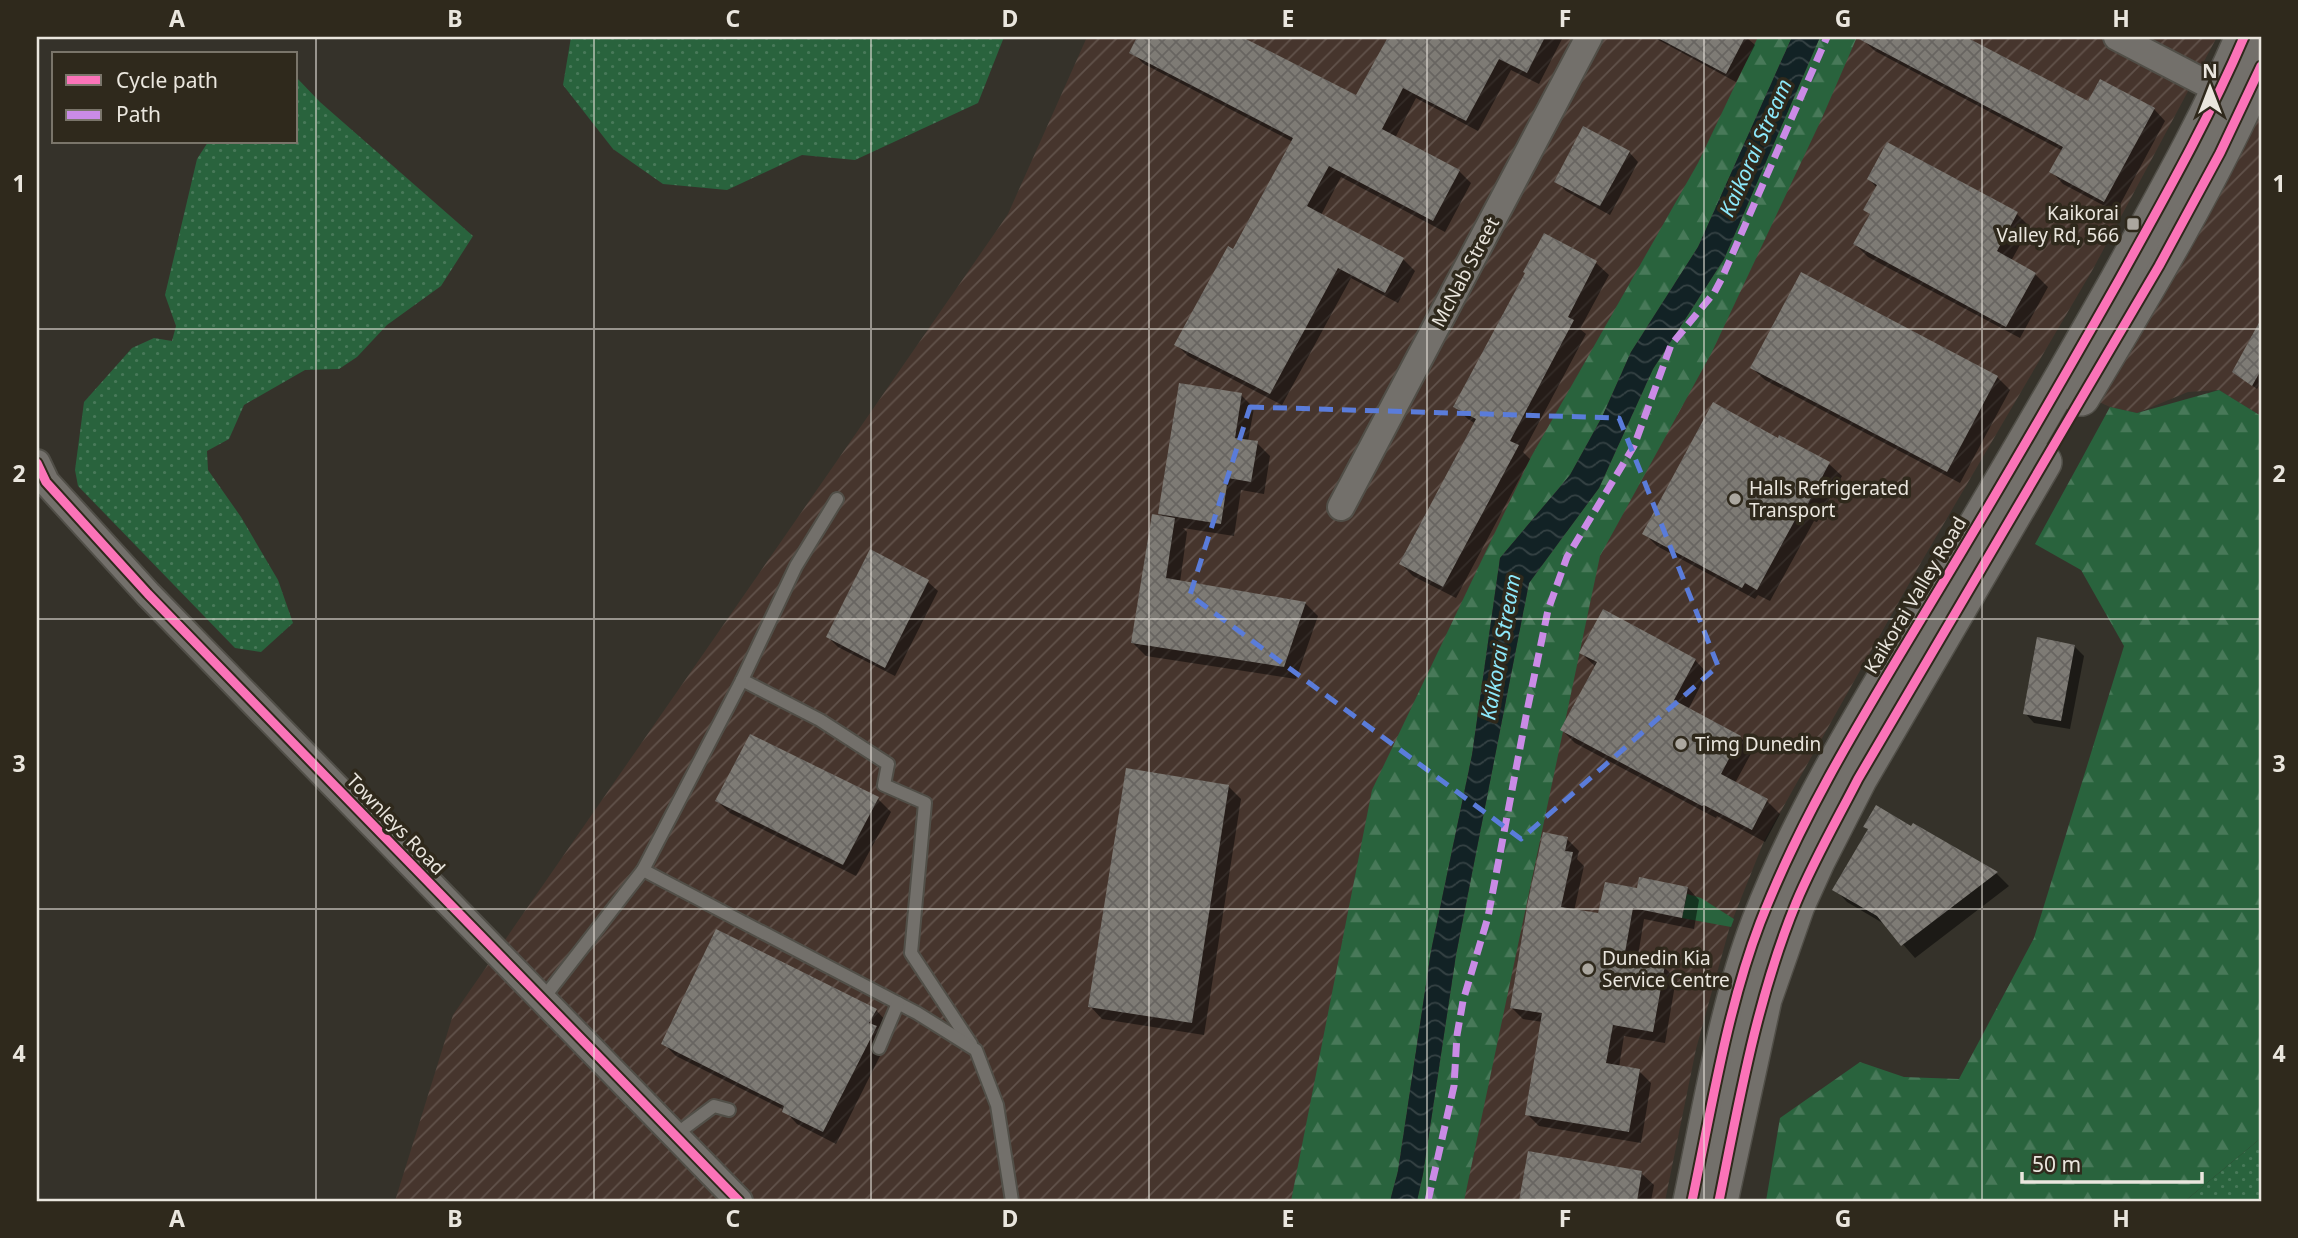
<svg xmlns="http://www.w3.org/2000/svg" width="2298" height="1238" font-family="'Noto Sans',sans-serif">
<style>
.industrial{fill:url(#industrial-furrows)}
.grass{fill:url(#grass-dots)}
.forest{fill:url(#forest-firs)}
.garden{fill:#29633d}
.water{fill:url(#water-waves)}
.shadow{fill:#0007}
.building{fill:url(#building-cross-hatch)}
.lines{fill:none;stroke-linecap:round;stroke-linejoin:round}
.lane-casing{stroke:#514f48;stroke-width:16}
.street-casing{stroke:#514f48;stroke-width:30}
.secondary-casing{stroke:#514f48;stroke-width:40}
.lane{stroke:#73706b;stroke-width:12}
.street{stroke:#73706b;stroke-width:26}
.secondary{stroke:#73706b;stroke-width:37}
.quiet{stroke:#ca8be6;stroke-width:7;stroke-dasharray:14 7;stroke-linecap:butt}
.cycleway-casing{stroke:#2f291c;stroke-width:13}
.cycleway{stroke:#fb73b8;stroke-width:9}
.marked{fill:none;stroke:#5a7cda;stroke-width:5;stroke-dasharray:14 9;stroke-linejoin:round}
.grid{fill:none;stroke:#eae6de;stroke-width:2;stroke-opacity:0.55}
.poi-dot{fill:#aba79f;stroke:#2f291c;stroke-width:2.5}
.labels{text-anchor:middle;stroke-width:7;stroke-linejoin:round;paint-order:stroke}
.poi-label{font-size:19px;fill:#eae6de;stroke:#2f291c;text-anchor:start}
.street-label{font-size:19px;fill:#eae6de;stroke:#2f291c}
.water-label{font-size:21px;font-style:italic;fill:#8de9fb;stroke:#2f291c}
.neatline{fill:none;stroke:#eae6de;stroke-width:2.5}
.grid-label{font-size:23px;text-anchor:middle;font-weight:bold;fill:#eae6de}
</style>
<defs>
<pattern id="industrial-furrows" width="10" height="10" patternUnits="userSpaceOnUse" patternTransform="scale(1.75)"><rect width="10" height="10" fill="#46352d"/><path d="M-1 1l2-2M0 10L10 0M9 11l2-2" fill="none" stroke="#61524b"/></pattern>
<pattern id="grass-dots" width="8" height="8" patternUnits="userSpaceOnUse" patternTransform="scale(1.75)"><rect width="8" height="8" fill="#29633d"/><path d="M2 2h.1M6 6h.1" fill="none" stroke="#487959" stroke-width="1.8" stroke-linecap="round"/></pattern>
<pattern id="forest-firs" width="22" height="20" patternUnits="userSpaceOnUse" patternTransform="scale(1.75)"><rect width="22" height="20" fill="#29633d"/><path d="M5 1l3.5 6h-7zM16 11l3.5 6h-7z" fill="#487959"/></pattern>
<pattern id="water-waves" width="16" height="10" patternUnits="userSpaceOnUse" patternTransform="scale(1.75)"><rect width="16" height="10" fill="#122225"/><path d="M0 5q4-4 8 0t8 0" fill="none" stroke="#354244"/></pattern>
<pattern id="building-cross-hatch" width="8" height="8" patternUnits="userSpaceOnUse" patternTransform="scale(1.75)"><rect width="8" height="8" fill="#7e7b75"/><path d="M0 0l8 8M0 8l8-8" fill="none" stroke="#686561"/></pattern>
</defs>
<rect width="100%" height="100%" fill="#35322a"/>
<!-- industrial -->
<g class="industrial">
<polygon points="1087,37 2217,37 2093,269 1919,566 1764,841 1730,926 1696,1049 1665,1201 395,1201 453,1015 1008,214"/>
<polygon points="2261,91 2261,416 2219,390 2188,392 2137,413 2110,407 2099,402"/>
</g>
<!-- grass -->
<g class="grass">
<polygon points="571,37 1004,37 978,103 855,160 802,155 727,190 663,184 613,149 563,85"/>
<polygon points="296,77 320,102 473,236 441,286 387,325 357,357 339,369 305,370 244,405 229,439 207,451 208,470 241,517 278,580 293,623 261,652 235,648 78,486 75,470 84,402 132,348 154,338 172,341 176,326 165,295 197,159 208,142 296,142"/>
<polygon points="2261,1138 2261,1201 2185,1201"/>
</g>
<!-- forest -->
<g class="forest">
<polygon points="1758,37 1792,37 1698,247 1631,352 1602,417 1570,475 1500,558 1472,755 1431,951 1398,1171 1390,1201 1291,1201 1372,790 1531,457 1698,163"/>
<polygon points="1820,37 1857,37 1822,118 1712,352 1600,556 1464,1201 1417,1201 1423,1174 1456,955 1529,583 1599,488 1653,369 1724,259"/>
<polygon points="2219,390 2261,416 2261,1138 2185,1201 1766,1201 1780,1118 1860,1062 1904,1077 1959,1079 2034,938 2124,646 2081,570 2035,544 2110,407 2137,413"/>
</g>
<!-- garden -->
<polygon class="garden" points="1687,894 1701,898 1734,919 1731,927 1682,918"/>
<!-- water -->
<polygon class="water" points="1792,37 1820,37 1724,259 1653,369 1599,488 1529,583 1456,955 1423,1174 1417,1201 1390,1201 1398,1171 1431,951 1472,755 1500,558 1570,475 1602,417 1631,352 1698,247"/>
<!-- shadow -->
<g class="shadow">
<polygon points="1139,37 1238,37 1357,98 1390,37 1415,37 1419,39 1420,37 1563,37 1539,84 1511,70 1478,131 1416,98 1395,138 1459,171 1471,183 1445,232 1341,177 1321,215 1403,259 1415,271 1398,303 1351,278 1282,405 1188,356 1176,344 1234,252 1293,142 1144,64 1132,52"/>
<polygon points="1653,37 1746,37 1755,45 1736,82"/>
<polygon points="1865,37 1962,37 2089,104 2154,109 2165,121 2116,212 2063,184 2052,172 2063,151 1875,51 1863,40"/>
<polygon points="1629,152 1638,162 1610,215 1566,191 1556,181"/>
<polygon points="1869,179 2017,214 2030,227 2011,261 2035,274 2048,287 2020,338 1868,257 1855,244 1871,215 1865,210 1877,188"/>
<polygon points="1545,235 1596,263 1609,275 1580,329 1586,334 1523,452 1530,459 1456,598 1413,576 1401,564 1476,424 1468,419 1455,407 1527,274"/>
<polygon points="2261,325 2261,382 2257,389 2234,372"/>
<polygon points="1752,368 1997,377 2010,390 1960,483 1765,380"/>
<polygon points="1241,395 1254,408 1248,441 1257,443 1270,456 1264,494 1241,490 1234,536 1183,528 1187,532 1180,582 1305,603 1318,616 1296,679 1146,656 1133,643 1164,518 1160,514"/>
<polygon points="1829,464 1842,476 1817,522 1814,521 1770,601 1758,595 1755,599 1657,546 1644,533"/>
<polygon points="871,551 928,582 938,591 895,676 838,647 828,637"/>
<polygon points="2074,646 2084,656 2070,729 2034,723 2025,713"/>
<polygon points="1581,653 1695,660 1707,673 1688,710 1740,737 1753,750 1735,783 1767,801 1780,814 1765,842 1717,816 1716,818 1575,743 1562,730 1596,667"/>
<polygon points="751,736 878,799 891,812 856,876 730,813 717,801"/>
<polygon points="1228,786 1241,799 1204,1035 1102,1019 1090,1006"/>
<polygon points="1914,825 1997,874 2009,886 1915,958 1886,925 1847,902 1835,889"/>
<polygon points="1567,839 1579,851 1577,859 1584,866 1574,911 1600,915 1639,891 1688,888 1699,900 1694,929 1644,919 1637,962 1664,967 1676,979 1665,1043 1624,1036 1619,1067 1639,1071 1651,1083 1641,1143 1539,1126 1527,1114 1543,1022 1523,1019 1511,1007"/>
<polygon points="876,1010 888,1023 888,1040 836,1144 797,1124 784,1110 676,1056 663,1043"/>
<polygon points="1529,1153 1641,1173 1654,1185 1651,1201 1521,1201"/>
</g>
<!-- building -->
<g class="building">
<polygon points="1137,37 1242,37 1356,95 1388,37 1545,37 1527,73 1499,59 1466,121 1403,88 1382,129 1460,170 1433,221 1329,166 1307,206 1404,258 1385,293 1338,268 1270,394 1174,345 1228,246 1233,249 1293,138 1129,53"/>
<polygon points="1656,37 1745,37 1726,74"/>
<polygon points="1855,37 1966,37 2088,101 2100,79 2155,108 2104,202 2049,172 2063,147"/>
<polygon points="1583,126 1630,151 1600,206 1554,182"/>
<polygon points="1887,142 2018,212 1997,251 2036,273 2006,327 1853,244 1870,214 1863,210 1877,185 1867,179"/>
<polygon points="1544,233 1597,261 1568,317 1574,320 1510,441 1519,445 1443,587 1399,564 1476,419 1453,407 1525,273 1523,272"/>
<polygon points="1801,272 1998,376 1947,472 1750,368"/>
<polygon points="2261,319 2261,370 2252,386 2232,372"/>
<polygon points="1179,383 1242,393 1235,438 1258,441 1251,482 1228,478 1221,524 1158,514"/>
<polygon points="1713,402 1778,438 1779,435 1830,462 1804,511 1801,509 1757,590 1745,583 1742,588 1642,534"/>
<polygon points="1152,514 1175,518 1166,578 1306,602 1284,667 1131,643"/>
<polygon points="870,549 929,580 885,668 826,637"/>
<polygon points="1603,609 1696,659 1674,700 1741,736 1721,774 1768,799 1752,830 1704,805 1702,806 1560,730 1597,662 1579,653"/>
<polygon points="2037,637 2075,645 2061,721 2023,714"/>
<polygon points="750,734 879,797 843,865 715,801"/>
<polygon points="1126,768 1229,785 1192,1023 1088,1007"/>
<polygon points="1876,805 1911,826 1913,823 1998,872 1901,946 1877,916 1832,890 1868,829 1863,827"/>
<polygon points="1543,832 1568,837 1565,851 1573,852 1561,907 1598,913 1605,882 1637,888 1639,877 1688,887 1682,918 1633,908 1624,958 1665,965 1653,1032 1613,1025 1606,1063 1640,1069 1629,1132 1525,1115 1542,1013 1510,1008 1528,901"/>
<polygon points="716,929 877,1009 869,1023 877,1026 823,1132 782,1112 784,1106 661,1044"/>
<polygon points="1528,1151 1642,1171 1637,1201 1519,1201"/>
</g>
<g class="lines">
<!-- lane casing -->
<g class="lane-casing">
<g id="lane">
<polyline points="742,680 820,720 888,764 884,785 925,803 911,953 971,1044"/>
<polyline points="643,870 917,1013 976,1050 997,1105 1012,1201"/>
<polyline points="542,1000 643,870 742,680 796,566 837,499"/>
<polyline points="879,1048 898,1003"/>
<polyline points="675,1135 714,1106 729,1110"/>
</g>
</g>
<!-- street casing -->
<g class="street-casing">
<g id="street">
<polyline points="2117,37 2234,98"/>
<polyline points="37,463 46,482 148,594 739,1201"/>
<polyline points="1341,507 1589,37"/>
</g>
</g>
<!-- secondary casing -->
<g class="secondary-casing">
<g id="secondary">
<path d="M2081,397C2146,289 2211,181 2261,66"/>
<path d="M1692,1201C1711,1111 1727,1009 1760,923C1804,809 1870,705 1932,601C1996,495 2058,388 2119,280C2163,200 2208,121 2244,37"/>
<polyline points="1719,1201 1763,999 1796,905 1816,861 1858,779 2043,462"/>
</g>
</g>
<!-- lane -->
<use href="#lane" class="lane"/>
<!-- street -->
<use href="#street" class="street"/>
<!-- secondary -->
<use href="#secondary" class="secondary"/>
<!-- quiet -->
<polyline class="quiet" points="1428,1201 1454,1086 1457,1035 1463,1001 1488,917 1527,711 1548,610 1567,557 1634,446 1671,345 1714,293 1722,278 1827,37"/>
<!-- cycleway casing -->
<g class="cycleway-casing">
<g id="cycleway">
<polyline points="37,463 46,482 148,594 739,1201"/>
<path d="M1692,1201C1711,1111 1727,1009 1760,923C1804,809 1870,705 1932,601C1996,495 2058,388 2119,280C2163,200 2208,121 2244,37"/>
<path d="M1719,1201C1739,1101 1757,998 1796,903C1814,860 1837,820 1858,779L2159,266L2220,153L2261,66"/>
</g>
</g>
<!-- cycleway -->
<use href="#cycleway" class="cycleway"/>
</g>
<!-- marked area -->
<path class="marked" d="M1250,407L1619,418L1718,666L1521,839L1190,595Z"/>
<!-- grid -->
<path class="grid" d="M316,37V1201M594,37V1201M871,37V1201M1149,37V1201M1427,37V1201M1704,37V1201M1982,37V1201M37,329H2261M37,619H2261M37,909H2261"/>
<!-- markers -->
<g class="poi-dot">
<rect x="2126" y="217" width="14" height="14" rx="3.5"/>
<circle cx="1735" cy="499" r="7"/>
<circle cx="1681" cy="744" r="7"/>
<circle cx="1588" cy="969" r="7"/>
</g>
<g class="labels">
<!-- poi labels -->
<g class="poi-label">
<text x="2119" y="220" text-anchor="end">Kaikorai<tspan x="2119" dy="22">Valley Rd, 566</tspan></text>
<text x="1749" y="495">Halls Refrigerated<tspan x="1749" dy="22">Transport</tspan></text>
<text x="1695" y="751">Timg Dunedin</text>
<text x="1602" y="965">Dunedin Kia<tspan x="1602" dy="22">Service Centre</tspan></text>
</g>
<!-- street labels -->
<g class="street-label">
<text transform="translate(1465 272) rotate(-62)" y="7">McNab Street</text>
<text transform="translate(1915 595) rotate(-59)" y="7">Kaikorai Valley Road</text>
<text transform="translate(396 824) rotate(46)" y="7">Townleys Road</text>
</g>
<!-- water labels -->
<g class="water-label">
<text transform="translate(1756 148) rotate(-66)" y="7">Kaikorai Stream</text>
<text transform="translate(1501 647) rotate(-80)" y="7">Kaikorai Stream</text>
</g>
</g>
<!-- border -->
<rect width="2298" height="1238" fill="none" stroke="#2f291c" stroke-width="77"/>
<!-- legend -->
<rect x="52" y="52" width="245" height="91" fill="#2f291c" stroke="#7a756a" stroke-width="2"/>
<rect x="66" y="75" width="35" height="10" fill="#fb73b8" stroke="#7a756a" stroke-width="2"/>
<text x="116" y="88" font-size="21" fill="#eae6de">Cycle path</text>
<rect x="66" y="110" width="35" height="10" fill="#ca8be6" stroke="#7a756a" stroke-width="2"/>
<text x="116" y="122" font-size="21" fill="#eae6de">Path</text>
<!-- north arrow -->
<g transform="translate(2210 88)" stroke="#2f291c" stroke-width="5" paint-order="stroke">
<path d="M0-5L12 26L0 18L-12 26Z" fill="#eae6de"/>
<text y="-10" font-size="19" font-weight="bold" text-anchor="middle" fill="#eae6de">N</text>
</g>
<!-- scale -->
<path d="M2022 1172v10h180v-10" fill="none" stroke="#eae6de" stroke-width="3.5"/>
<text x="2032" y="1172" font-size="21" fill="#eae6de" stroke="#2f291c" stroke-width="5" paint-order="stroke">50 m</text>
<rect x="38" y="38" width="2222" height="1162" class="neatline"/>
<g class="grid-label">
<text x="177" y="27">A</text>
<text x="455" y="27">B</text>
<text x="733" y="27">C</text>
<text x="1010" y="27">D</text>
<text x="1288" y="27">E</text>
<text x="1565" y="27">F</text>
<text x="1843" y="27">G</text>
<text x="2121" y="27">H</text>
<text x="19" y="192">1</text>
<text x="2279" y="192">1</text>
<text x="19" y="482">2</text>
<text x="2279" y="482">2</text>
<text x="19" y="772">3</text>
<text x="2279" y="772">3</text>
<text x="19" y="1062">4</text>
<text x="2279" y="1062">4</text>
<text x="177" y="1227">A</text>
<text x="455" y="1227">B</text>
<text x="733" y="1227">C</text>
<text x="1010" y="1227">D</text>
<text x="1288" y="1227">E</text>
<text x="1565" y="1227">F</text>
<text x="1843" y="1227">G</text>
<text x="2121" y="1227">H</text>
</g>
</svg>
